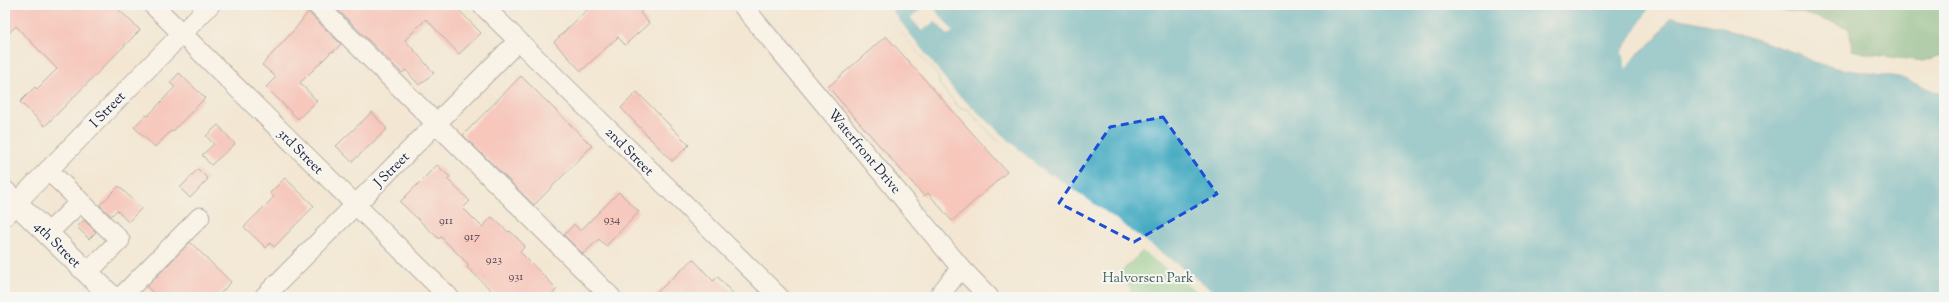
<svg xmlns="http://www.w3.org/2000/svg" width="1949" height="302" font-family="'Sorts Mill Goudy',serif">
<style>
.green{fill:#78c98a;stroke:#4d7662}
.forest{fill:#62ad76;stroke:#426858}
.water{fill:#3fa8c0;stroke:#30657e}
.pier{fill:#f3e7d3}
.building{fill:#fca1a1}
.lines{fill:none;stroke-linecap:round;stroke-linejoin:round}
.minor-casing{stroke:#6b6770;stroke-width:21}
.major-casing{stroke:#6b6770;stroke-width:24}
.highway-casing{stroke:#6b6770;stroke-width:24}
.minor{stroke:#fff;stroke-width:19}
.major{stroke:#fff;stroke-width:22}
.highway{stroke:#fff;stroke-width:22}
.marked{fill:none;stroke:#1d4ed8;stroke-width:3;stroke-dasharray:8 5;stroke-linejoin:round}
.labels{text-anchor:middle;stroke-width:4;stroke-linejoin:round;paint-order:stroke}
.number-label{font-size:12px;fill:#584254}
.street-label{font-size:14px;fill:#22223b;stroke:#f6f6f2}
.park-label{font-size:14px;fill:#405c57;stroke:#f6f6f2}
</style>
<rect width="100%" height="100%" fill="#f6f6f2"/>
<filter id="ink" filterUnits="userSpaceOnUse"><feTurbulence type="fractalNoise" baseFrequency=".025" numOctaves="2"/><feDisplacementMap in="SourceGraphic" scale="8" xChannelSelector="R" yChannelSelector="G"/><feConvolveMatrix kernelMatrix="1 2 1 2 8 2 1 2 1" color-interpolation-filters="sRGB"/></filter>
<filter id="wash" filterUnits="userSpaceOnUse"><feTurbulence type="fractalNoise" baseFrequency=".012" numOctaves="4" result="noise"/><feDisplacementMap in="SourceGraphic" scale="16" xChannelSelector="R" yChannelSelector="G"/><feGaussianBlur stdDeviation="0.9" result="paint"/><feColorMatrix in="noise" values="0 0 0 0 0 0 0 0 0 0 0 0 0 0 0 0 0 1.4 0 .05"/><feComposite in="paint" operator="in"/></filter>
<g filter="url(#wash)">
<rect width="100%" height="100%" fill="#f3e7d3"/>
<!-- green -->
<polygon class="green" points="1145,249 1207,297 1125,297 1132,289 1118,275"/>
<!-- forest -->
<polygon class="forest" points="1769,5 1944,5 1944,54 1923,61 1873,55 1852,50 1849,28 1799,12 1776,10"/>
<!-- water -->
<polygon class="water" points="882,5 1655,5 1623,50 1629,61 1656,39 1671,17 1720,27 1799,54 1813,62 1840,69 1899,77 1944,95 1944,297 1208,297 995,138 968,109 960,108 940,85 939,77 887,15"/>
<!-- pier -->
<g class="pier">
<polygon points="882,5 897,5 892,11 955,92 1025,155 1049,176 1051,174 1106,212 1221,297 1205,297 1047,181 1047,179 995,138 968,109 960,108 940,85 939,77 887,16 885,16"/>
<polygon points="926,5 931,5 953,31 948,35 935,21 922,31 911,18"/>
<polygon points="1651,5 1657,5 1656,11 1626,51 1630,58 1641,49 1626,69 1622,52"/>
</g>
<g id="blocks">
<!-- building -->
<g class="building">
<polygon points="5,5 114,5 140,30 45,126 20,102 35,87 37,89 57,69 16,26 5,37"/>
<polygon points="333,5 454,5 481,33 459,54 426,19 405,40 434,73 419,85 406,70 402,73"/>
<polygon points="592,5 648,5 640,13 649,23 625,45 618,37 581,71 554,42"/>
<polygon points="308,12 341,44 333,52 332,51 300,83 317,101 298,119 266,87 276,77 262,65 295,29"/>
<polygon points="886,36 1007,172 952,221 928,193 924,196 828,87"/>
<polygon points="179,73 205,98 172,132 171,131 155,147 134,127 146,115 148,116 175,87 170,83"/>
<polygon points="521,76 592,146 534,205 463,135"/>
<polygon points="637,92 689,145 672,161 621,108"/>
<polygon points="372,112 387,129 352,162 336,146"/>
<polygon points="218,125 235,144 211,165 202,155 214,144 206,136"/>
<polygon points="437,165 450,177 447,179 470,201 463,208 482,227 492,217 508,232 510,231 525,246 520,252 557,289 550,297 498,297 467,267 469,265 441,237 439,239 400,202"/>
<polygon points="198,169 208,179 190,198 180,188"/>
<polygon points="285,178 314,206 274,247 270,243 266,248 244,227 274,197 270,193"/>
<polygon points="119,186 141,209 128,222 117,210 111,216 100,205"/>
<polygon points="619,192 639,212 606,246 599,239 583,254 564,235 574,224 580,231"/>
<polygon points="84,220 96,232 89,239 77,227"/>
<polygon points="190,242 231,282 217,297 157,297 147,287"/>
<polygon points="693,259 713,281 718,277 736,297 652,297"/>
</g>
</g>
</g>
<g filter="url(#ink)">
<use href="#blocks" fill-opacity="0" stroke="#6b6770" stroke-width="1"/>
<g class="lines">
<!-- minor casing -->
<g class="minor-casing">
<g id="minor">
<polyline points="153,5 449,297"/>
<polyline points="317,5 611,297"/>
<polyline points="482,5 779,297"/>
<polyline points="742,5 961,268 989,297"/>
<polyline points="48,170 120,240 87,273"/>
<polyline points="16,203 210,5"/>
<polyline points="47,234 80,202"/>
<polyline points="121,297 200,217"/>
<polyline points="264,297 518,41"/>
<polyline points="938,297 961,268"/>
</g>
</g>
<!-- major casing -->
<g class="major-casing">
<polyline id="major" points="5,214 16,203"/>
</g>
<!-- highway casing -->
<g class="highway-casing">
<polyline id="highway" points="5,192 112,297"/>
</g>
<!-- minor -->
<use href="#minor" class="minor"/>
<!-- major -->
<use href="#major" class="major"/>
<!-- highway -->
<use href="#highway" class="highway"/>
</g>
</g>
<!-- marked area -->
<path d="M0 0H1949V302H0ZM1163,117L1217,194L1134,242L1059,203L1110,127Z" fill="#f3e7d3" fill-opacity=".55" fill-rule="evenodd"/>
<path class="marked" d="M1163,117L1217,194L1134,242L1059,203L1110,127Z"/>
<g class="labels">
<!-- number labels -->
<g class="number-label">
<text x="612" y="223">934</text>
<text x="446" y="224">911</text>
<text x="472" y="240">917</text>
<text x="494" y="263">923</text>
<text x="516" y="280">931</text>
</g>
<!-- street labels -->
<g class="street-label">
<text transform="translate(107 109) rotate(-46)" y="5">I Street</text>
<text transform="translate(301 151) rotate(45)" y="5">3rd Street</text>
<text transform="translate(630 151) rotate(45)" y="5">2nd Street</text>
<text transform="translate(865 151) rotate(50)" y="5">Waterfront Drive</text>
<text transform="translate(391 169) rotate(-45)" y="5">J Street</text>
<text transform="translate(58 244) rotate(45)" y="5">4th Street</text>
</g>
<!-- park labels -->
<g class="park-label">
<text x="1148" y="282">Halvorsen Park</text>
</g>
</g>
<!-- margin -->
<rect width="1949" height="302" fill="none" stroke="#f6f6f2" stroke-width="20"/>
</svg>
